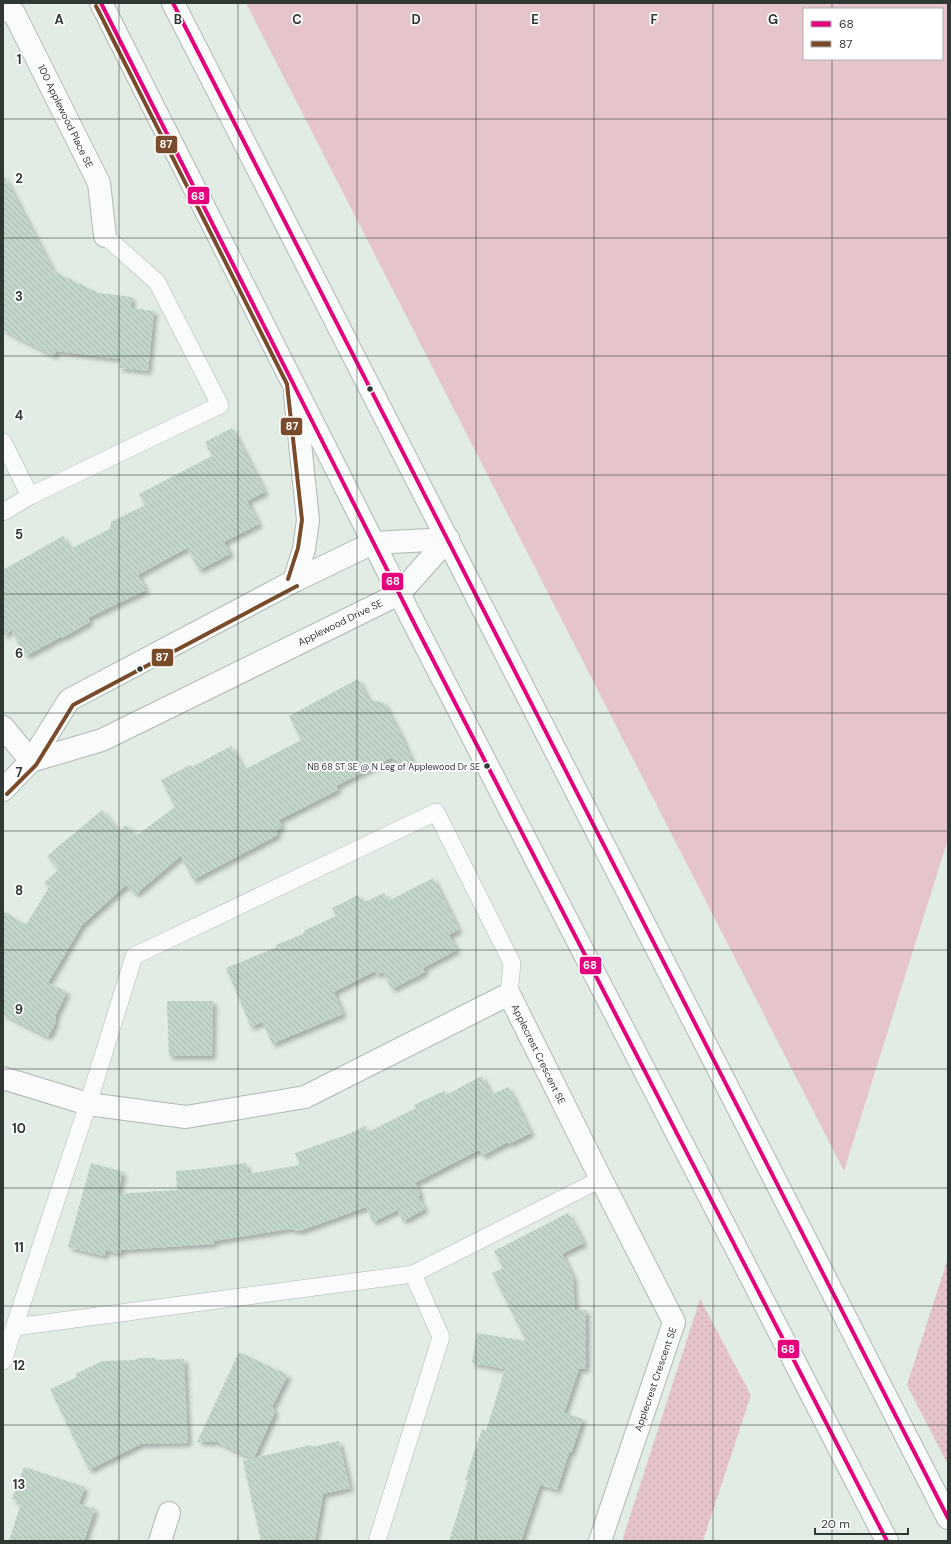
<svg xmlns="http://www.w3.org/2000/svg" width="951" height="1544" font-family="'DM Sans',sans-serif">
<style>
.grass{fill:#e6c4cb;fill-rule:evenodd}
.park{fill:url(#park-dots)}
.building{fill:url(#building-back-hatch);filter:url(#shadow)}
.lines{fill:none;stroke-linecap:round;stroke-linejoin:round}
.service-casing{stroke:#afb8b2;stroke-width:18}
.minor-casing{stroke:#afb8b2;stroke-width:24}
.tertiary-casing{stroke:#afb8b2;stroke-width:24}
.secondary-casing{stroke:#afb8b2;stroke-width:24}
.service{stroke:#fafcfb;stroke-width:17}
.minor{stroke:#fafcfb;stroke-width:22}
.tertiary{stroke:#fafcfb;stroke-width:22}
.secondary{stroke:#fafcfb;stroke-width:22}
.bus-1-casing{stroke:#fff;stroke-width:7}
.bus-2-casing{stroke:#fff;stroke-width:7}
.bus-1{stroke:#e5007d;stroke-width:4}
.bus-2{stroke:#7a4b2a;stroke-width:4}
.grid{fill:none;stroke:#303833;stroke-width:1;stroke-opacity:0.55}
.bus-dot{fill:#303833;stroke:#fff;stroke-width:1.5}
.labels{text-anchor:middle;stroke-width:3.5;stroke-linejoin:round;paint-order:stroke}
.bus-label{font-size:9px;fill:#303833;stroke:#fff;text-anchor:end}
.street-label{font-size:10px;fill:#303833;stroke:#fff}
.grid-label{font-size:13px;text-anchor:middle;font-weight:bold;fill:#303833;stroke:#fff;stroke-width:3.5;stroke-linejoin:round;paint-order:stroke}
.line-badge{stroke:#fff;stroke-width:1.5}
.badge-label{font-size:11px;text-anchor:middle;font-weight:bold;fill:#fff}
</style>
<defs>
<pattern id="park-dots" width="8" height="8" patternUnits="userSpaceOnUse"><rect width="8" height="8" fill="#e6c4cb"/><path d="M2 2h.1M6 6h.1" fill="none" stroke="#c6a9af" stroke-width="1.8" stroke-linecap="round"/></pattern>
<pattern id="building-back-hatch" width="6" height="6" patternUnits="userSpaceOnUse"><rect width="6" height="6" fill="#c2d7ca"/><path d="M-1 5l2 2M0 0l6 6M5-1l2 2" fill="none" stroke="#a7b9ae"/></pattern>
<filter id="shadow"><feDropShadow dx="3.5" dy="3.5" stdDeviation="2" flood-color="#0004"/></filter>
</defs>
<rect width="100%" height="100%" fill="#e0ece4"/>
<!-- grass -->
<path class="grass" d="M246,3H948V839L844,1171ZM804,9H942V59H804Z"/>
<!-- park -->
<g class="park">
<polygon points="948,1258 948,1465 907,1385"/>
<polygon points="700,1299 751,1395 703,1541 622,1541"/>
</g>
<!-- building -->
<g class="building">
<polygon points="3,174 53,271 98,293 132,297 131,308 154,311 148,371 119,368 121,359 56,351 54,356 3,330"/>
<polygon points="232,428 265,492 247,501 259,524 224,542 230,554 199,570 187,548 138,575 146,590 88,618 90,622 62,638 61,637 26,656 11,630 3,636 3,570 63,536 70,549 110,529 111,522 145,505 139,494 212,456 205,442"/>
<polygon points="358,679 368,699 384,703 386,707 403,740 414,767 391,758 336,786 338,790 279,820 282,827 276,831 278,835 193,880 181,856 136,894 126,885 82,925 48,983 67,992 56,1015 55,1024 48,1037 3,1014 3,911 26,925 49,887 44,883 59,869 47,856 102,810 119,831 126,825 137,835 175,807 161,780 190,765 192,767 231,746 244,770 301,740 289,716"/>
<polygon points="433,878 459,930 449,935 457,950 423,968 425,972 392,989 383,972 377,975 375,971 334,992 343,1014 272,1044 263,1022 251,1027 226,968 277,947 276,945 303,934 305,930 336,916 332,908 358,895 363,903 384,893 388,901"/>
<polygon points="167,1001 213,1001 212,1056 169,1056"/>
<polygon points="482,1076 491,1095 508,1087 531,1133 509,1144 508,1142 482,1156 479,1150 415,1183 421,1195 418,1196 425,1209 403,1221 398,1210 373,1222 366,1207 300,1231 289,1229 214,1241 214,1244 121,1250 120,1254 106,1250 104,1256 68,1247 91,1163 123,1172 118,1194 177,1190 176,1171 210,1168 246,1163 248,1174 300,1165 295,1153 349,1134 365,1126 368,1132 416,1108 414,1105 444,1091 446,1095"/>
<polygon points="568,1213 584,1243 562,1254 573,1277 575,1310 586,1310 586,1369 579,1369 564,1413 583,1419 571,1453 569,1453 557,1490 540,1485 521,1541 449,1541 468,1480 465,1480 482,1429 486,1431 505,1369 472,1363 477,1333 526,1341 492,1273 503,1268 494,1251"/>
<polygon points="239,1352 288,1375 272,1407 275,1412 254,1458 311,1445 312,1447 339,1441 350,1488 323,1494 315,1541 261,1541 243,1461 253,1459 217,1442 197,1442"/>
<polygon points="138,1358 155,1358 156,1360 184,1359 188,1443 141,1444 89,1470 50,1389 77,1377 75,1374 102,1361 135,1360"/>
<polygon points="24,1467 85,1487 79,1504 95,1509 84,1541 9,1541 21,1503 12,1499"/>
</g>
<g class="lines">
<!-- service casing -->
<g class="service-casing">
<g id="service">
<polyline points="3,442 30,496"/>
<polyline points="3,512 30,496 220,405 157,282 105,236"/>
<polyline points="15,1327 413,1274 601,1179"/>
<polyline points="3,1361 88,1104 134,956 436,812 512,963 509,994"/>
<polyline points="377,1541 441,1337 413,1274"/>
</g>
</g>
<!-- minor casing -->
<g class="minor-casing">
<g id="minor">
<polyline points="3,10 14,13 99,183 105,236"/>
<polyline points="3,727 31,761"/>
<polyline points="3,1078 88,1104 186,1117 305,1097 509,994 601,1179 674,1322 600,1541"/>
<polyline points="160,1541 169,1513"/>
</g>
</g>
<!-- tertiary casing -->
<g class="tertiary-casing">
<g id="tertiary">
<polyline points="31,761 102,740 399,594 448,539"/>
<polyline points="3,790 31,761 69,700 294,581 373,543 448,539"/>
</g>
</g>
<!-- secondary casing -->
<g class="secondary-casing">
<g id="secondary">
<polyline points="101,3 417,629 887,1541"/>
<polyline points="173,3 948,1518"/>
<polyline points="294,581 304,549 308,520 295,395"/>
</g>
</g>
<!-- service -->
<use href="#service" class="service"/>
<!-- minor -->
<use href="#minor" class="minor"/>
<!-- tertiary -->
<use href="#tertiary" class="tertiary"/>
<!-- secondary -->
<use href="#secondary" class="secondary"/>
<!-- bus-1 casing -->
<g class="bus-1-casing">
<g id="bus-1">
<polyline points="101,3 417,629 887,1541"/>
<polyline points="173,3 948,1518"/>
</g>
</g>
<!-- bus-2 casing -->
<g class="bus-2-casing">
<g id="bus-2">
<polyline points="96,6 287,384 302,520 298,548 288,579"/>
<polyline points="7,794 36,765 73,705 297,586"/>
</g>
</g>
<!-- bus-1 -->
<use href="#bus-1" class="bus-1"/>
<!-- bus-2 -->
<use href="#bus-2" class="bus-2"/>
</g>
<!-- grid -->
<path class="grid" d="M119,3V1541M238,3V1541M357,3V1541M476,3V1541M594,3V1541M713,3V1541M832,3V9M832,59V1541M3,119H948M3,238H948M3,356H948M3,475H948M3,594H948M3,713H948M3,831H948M3,950H948M3,1069H948M3,1188H948M3,1306H948M3,1425H948"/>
<!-- markers -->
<g class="bus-dot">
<circle cx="370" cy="389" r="3.5"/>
<circle cx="140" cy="669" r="3.5"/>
<circle cx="487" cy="766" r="3.5"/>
</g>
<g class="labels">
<!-- bus labels -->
<g class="bus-label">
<text x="480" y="770">NB 68 ST SE @ N Leg of Applewood Dr SE</text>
</g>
<!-- street labels -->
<g class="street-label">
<text transform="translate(66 116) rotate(64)" y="4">100 Applewood Place SE</text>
<text transform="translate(340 622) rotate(-26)" y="4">Applewood Drive SE</text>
<text transform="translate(539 1054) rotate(64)" y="4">Applecrest Crescent SE</text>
<text transform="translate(655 1379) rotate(-71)" y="4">Applecrest Crescent SE</text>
</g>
</g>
<g class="grid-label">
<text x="59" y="24">A</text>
<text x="178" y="24">B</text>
<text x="297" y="24">C</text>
<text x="416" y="24">D</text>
<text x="535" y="24">E</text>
<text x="654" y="24">F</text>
<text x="773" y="24">G</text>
<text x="19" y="64">1</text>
<text x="19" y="183">2</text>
<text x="19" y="301">3</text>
<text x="19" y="420">4</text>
<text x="19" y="539">5</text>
<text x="19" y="658">6</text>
<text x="19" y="777">7</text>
<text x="19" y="895">8</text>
<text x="19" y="1014">9</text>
<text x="19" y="1133">10</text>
<text x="19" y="1252">11</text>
<text x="19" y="1370">12</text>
<text x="19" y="1489">13</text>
</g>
<g class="line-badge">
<rect x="155" y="135" width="23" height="19" rx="4" fill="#7a4b2a"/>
<rect x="187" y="186" width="23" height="19" rx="4" fill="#e5007d"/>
<rect x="280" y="417" width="23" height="19" rx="4" fill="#7a4b2a"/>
<rect x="381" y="572" width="23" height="19" rx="4" fill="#e5007d"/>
<rect x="151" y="648" width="23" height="19" rx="4" fill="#7a4b2a"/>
<rect x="579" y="956" width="23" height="19" rx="4" fill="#e5007d"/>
<rect x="777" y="1339" width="23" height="20" rx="4" fill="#e5007d"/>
</g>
<g class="badge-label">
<text x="166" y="148">87</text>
<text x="198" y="200">68</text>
<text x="292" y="430">87</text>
<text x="393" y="585">68</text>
<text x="162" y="661">87</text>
<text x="590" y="969">68</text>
<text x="788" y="1353">68</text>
</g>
<!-- border -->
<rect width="951" height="1544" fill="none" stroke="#303833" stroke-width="8"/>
<!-- legend -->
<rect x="803" y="8" width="140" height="52" fill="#ffffff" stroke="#acafad"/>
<rect x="811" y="21" width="20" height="6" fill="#e5007d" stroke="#acafad"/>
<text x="839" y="28" font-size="12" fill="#303833">68</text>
<rect x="811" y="41" width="20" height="6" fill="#7a4b2a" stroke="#acafad"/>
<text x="839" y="48" font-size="12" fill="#303833">87</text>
<!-- scale -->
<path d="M815 1528v6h93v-6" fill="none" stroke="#303833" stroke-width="2"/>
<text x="821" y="1528" font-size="12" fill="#303833" stroke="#ffffff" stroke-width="3" paint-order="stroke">20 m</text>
</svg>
